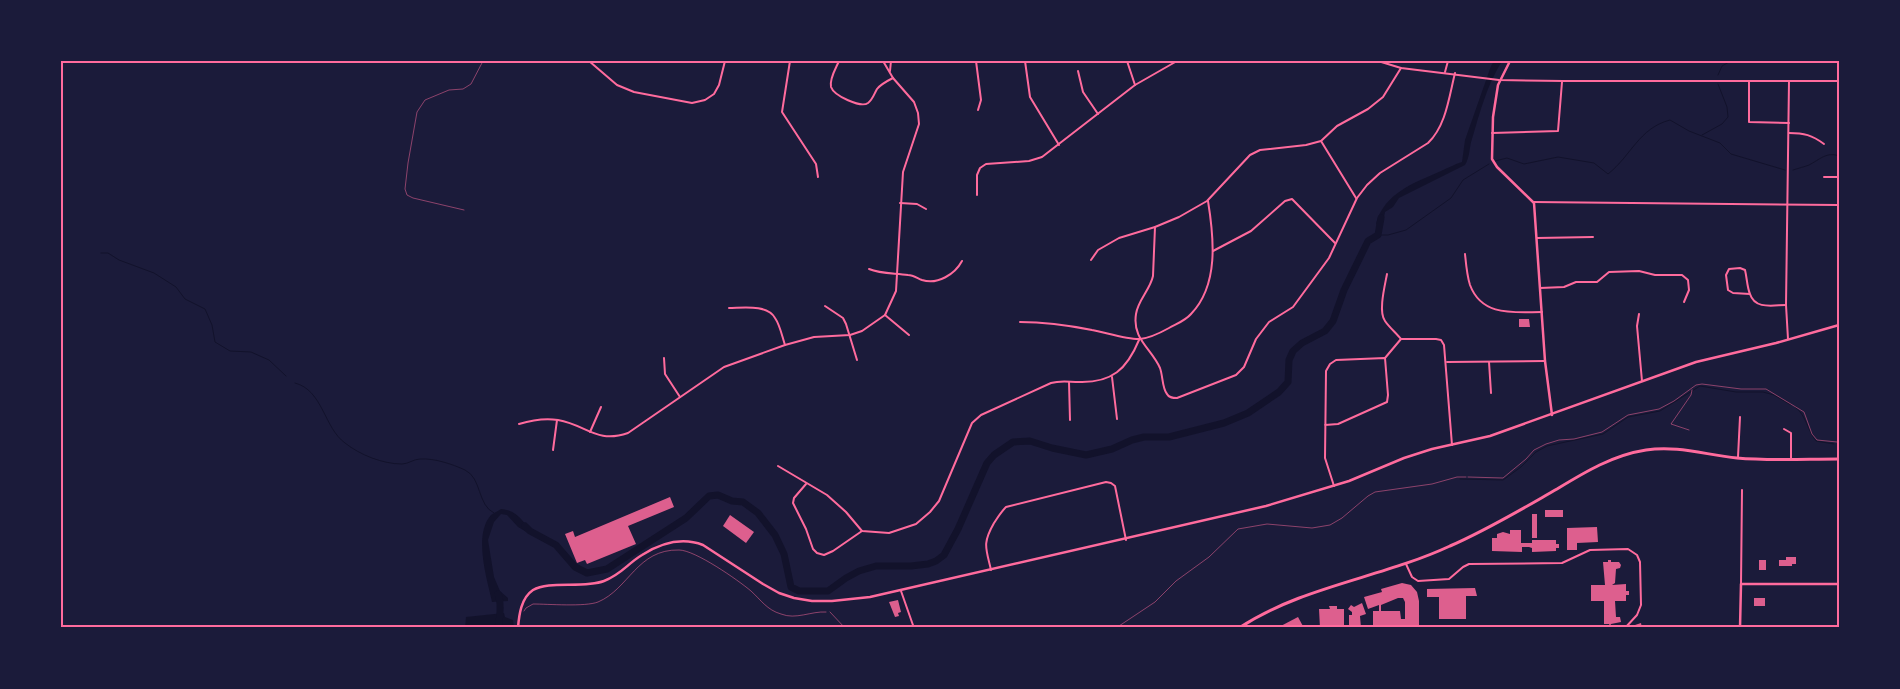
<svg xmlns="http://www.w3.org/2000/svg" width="1900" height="689" font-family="Manrope,sans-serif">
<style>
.water{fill:#12122b}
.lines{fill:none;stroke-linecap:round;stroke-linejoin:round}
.stream{stroke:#12122b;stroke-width:1}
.river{stroke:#12122b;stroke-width:7}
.building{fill:#dd5f8e;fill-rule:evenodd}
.path{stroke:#ff6b9d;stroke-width:0.5}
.service{stroke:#ff6b9d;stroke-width:0.5}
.minor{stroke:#ff6b9d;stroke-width:2}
.tertiary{stroke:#ff6b9d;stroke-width:2.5}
.secondary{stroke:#ff6b9d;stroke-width:2.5}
.primary{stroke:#ff6b9d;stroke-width:3}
.neatline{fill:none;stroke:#ff6b9d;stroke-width:2}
</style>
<rect width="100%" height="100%" fill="#1b1b3a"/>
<!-- water -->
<g class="water">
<path d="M1494,61H1502C1487,85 1480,112 1472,139C1469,148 1470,157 1465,165L1399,198L1393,207L1385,212L1382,228L1376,224C1384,193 1414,183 1441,171C1448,168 1455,164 1462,162L1465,140L1491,66Z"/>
<path d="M501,509C518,510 525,524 535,537L518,527L507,515L501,514L494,522L488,540L494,577L500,591L508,598V601L492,602C487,579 473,535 491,515C494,513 498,511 501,509Z"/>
<polygon points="504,613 505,617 513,620 514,628 465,628 466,617"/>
</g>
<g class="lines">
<!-- stream -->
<g class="stream">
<polyline points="1770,61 1782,61"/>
<polyline points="1718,75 1722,66 1731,61"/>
<polyline points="1702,135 1722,124 1728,117 1727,107 1718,84"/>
<path d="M1495,161L1507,158L1524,164L1558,157L1594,163L1608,174C1631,156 1639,128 1670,120L1689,131L1720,143L1731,154L1785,170"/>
<path d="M1793,170C1799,168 1804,167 1809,165C1819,160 1827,151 1839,156"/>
<polyline points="1378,235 1388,235 1406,230 1451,198 1463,180 1489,164"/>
<polyline points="101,253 108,253 119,260 154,273 176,287 185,299 205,309 212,325 215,342 230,351 251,352 269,360 286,376"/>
<path d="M295,383C323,390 324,428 345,443C360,455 383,464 402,464C408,464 414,459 420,459C434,458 452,464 465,470C482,478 477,505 494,513"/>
<path d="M1795,407C1807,416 1807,430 1816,441L1834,444"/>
<polyline points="1460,479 1503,480 1521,467 1536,452 1547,446 1603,434 1628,417 1660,411 1700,386 1736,392 1763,392 1774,395 1791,405"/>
</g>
<!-- river -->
<g class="river">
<polyline points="525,526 530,531 556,545 575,567 587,573 607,569 686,518 709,496 718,495 732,501 743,502 758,513 775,535 784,554 791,587 799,591 828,591 846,578 859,571 876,566 911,566 928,564 936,561 944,555 958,529 987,463 994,455 1013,442 1030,441 1052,448 1086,455 1112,449 1132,440 1144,437 1169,437 1224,423 1248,413 1279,392 1288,382 1289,360 1293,351 1302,343 1325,331 1333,321 1344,290 1368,241 1378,235 1381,218"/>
<path d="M498,594C502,604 500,617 498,628"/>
</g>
</g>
<!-- building -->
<g class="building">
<polygon points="1519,319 1529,319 1530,327 1519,327"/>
<polygon points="670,497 674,507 628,526 636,544 587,564 585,560 577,563 565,534 573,531 575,537"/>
<rect x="1545" y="510" width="18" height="7"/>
<rect x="1532" y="514" width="5" height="24"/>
<polygon points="730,515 754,532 746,543 723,526"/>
<polygon points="1597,527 1598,542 1577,543 1577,550 1567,550 1567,528"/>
<polygon points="1510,530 1521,530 1521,543 1532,543 1532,540 1556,540 1556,544 1559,544 1559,548 1556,548 1556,551 1532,552 1532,548 1529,547 1522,547 1522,552 1492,551 1492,538 1497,538 1497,534 1503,532 1510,534"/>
<polygon points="1786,557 1796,557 1796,564 1792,564 1792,566 1779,566 1779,560 1786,560"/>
<polygon points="1608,560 1611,560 1611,562 1619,562 1621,565 1620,568 1616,569 1615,583 1612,585 1626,584 1626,591 1629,591 1629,595 1626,595 1626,601 1615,601 1616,617 1620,617 1621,622 1611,624 1610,626 1609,624 1604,624 1604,601 1591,601 1591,585 1605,585 1603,562 1608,562"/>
<rect x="1759" y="560" width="7" height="10"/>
<path d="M1402,583L1411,585L1417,592L1419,601V628H1373V611H1379V605L1368,609L1364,597L1382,592L1381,589ZM1398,598H1403L1405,602V619H1401L1400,611H1381V605Z"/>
<polygon points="1475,588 1477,596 1466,596 1466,619 1439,619 1439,597 1427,597 1427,589"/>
<rect x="1754" y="598" width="11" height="8"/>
<polygon points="898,600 901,612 898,613 899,616 895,617 889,602"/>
<polygon points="1362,603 1366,614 1360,616 1361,628 1349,628 1349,615 1352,615 1352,612 1348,609 1351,605 1354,607"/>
<polygon points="1329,606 1337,606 1337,609 1344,609 1344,628 1320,628 1319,609 1330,609"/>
<polygon points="1298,617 1304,628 1277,628"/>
<polygon points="1641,623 1642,628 1635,628 1635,625"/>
</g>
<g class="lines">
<!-- path -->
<g class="path">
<polyline points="1689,430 1671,424 1691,395 1692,390"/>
<polyline points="1468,477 1503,478 1526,459 1534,450 1546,444 1559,440 1574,439 1602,432 1628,415 1659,409 1674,401 1696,385 1702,384 1741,389 1766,389 1804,412 1812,434 1817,440 1837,442"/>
<path d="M524,611L526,608L533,604C548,604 585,607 598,602C629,589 637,549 679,550C695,550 738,580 751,591C761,600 767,610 781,614C796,620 811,611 826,612"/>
</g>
<!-- service -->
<g class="service">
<polyline points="464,210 413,198 407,195 405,189 408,163 417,112 425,100 449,90 463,89 471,84 483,61"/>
<polyline points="830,612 845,628"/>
<polyline points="1116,628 1155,602 1176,581 1209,557 1238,529 1267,524 1312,528 1330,525 1342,518 1368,496 1375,492 1432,484 1457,477 1466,477"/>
</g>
<!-- minor -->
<g class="minor">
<polyline points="589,61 617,85 634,92 692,103 705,100 714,94 719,85 725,61"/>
<polyline points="790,61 782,112 816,164 818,177"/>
<path d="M839,61C836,68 829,79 831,87C834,96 861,108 868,103C873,99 874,94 877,89C881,84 887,81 893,78"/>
<polyline points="976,61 981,100 978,110"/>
<polyline points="1025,61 1030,97 1059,145"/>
<polyline points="1127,61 1135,85"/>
<polyline points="1378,61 1401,68 1499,80 1563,81 1839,81"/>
<polyline points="890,71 891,61"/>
<polyline points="1078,71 1083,92 1098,114"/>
<polyline points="1445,72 1448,61"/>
<polyline points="1749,81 1749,122 1789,123"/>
<polyline points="1492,133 1558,131 1562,82"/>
<path d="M1789,133C1804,133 1812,135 1824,144"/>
<polyline points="1321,141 1356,198"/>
<polyline points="1824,177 1839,177"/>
<polyline points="977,195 977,175 980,168 986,164 1029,161 1042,157 1135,85 1177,61"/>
<polyline points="1533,202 1839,205"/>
<polyline points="900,203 917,204 926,209"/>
<path d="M1155,227L1153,276C1150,290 1138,300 1136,314C1132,339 1151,348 1160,368C1163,376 1162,388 1167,394C1169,398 1173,398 1177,398L1236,375L1244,367L1256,339L1269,322L1293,307L1329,258L1357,198L1367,185L1380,173L1428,143C1446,126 1449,97 1455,73"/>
<polyline points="1537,238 1593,237"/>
<polyline points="1213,251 1251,231 1285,201 1292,199 1335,243"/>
<path d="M1465,254C1466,264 1467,276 1470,285C1482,317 1514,312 1542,312"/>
<polyline points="1091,260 1098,250 1119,238 1155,227 1179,217 1207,201 1250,155 1260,150 1306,145 1321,141 1337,126 1368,109 1383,97 1401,68"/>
<path d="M869,269C881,274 895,273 908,275C913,275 917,278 922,280C938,285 955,274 962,261"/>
<path d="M1387,274C1385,285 1378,312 1385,321C1389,327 1396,333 1401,339H1436L1441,340L1444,345L1452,445"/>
<polyline points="1540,288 1564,287 1576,282 1597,282 1609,272 1639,271 1655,275 1682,275 1688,280 1689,290 1684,302"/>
<path d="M1750,294L1733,293L1728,290L1726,275L1729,269L1740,268L1745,270C1747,278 1747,287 1750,294C1755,310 1774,305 1786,305"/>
<polyline points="825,306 843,318 846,324 857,360"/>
<path d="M729,308C742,308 767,304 775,318C780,325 782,336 785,345"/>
<polyline points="1639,314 1637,326 1642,381"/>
<polyline points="885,315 909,335"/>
<path d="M1020,322C1045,322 1067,325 1092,330C1104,332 1129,340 1140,339C1150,338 1160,333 1169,328C1176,324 1185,321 1191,314C1219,285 1214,238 1208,201"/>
<polyline points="1788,339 1786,305 1789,81"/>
<polyline points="664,358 665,374 680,397"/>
<polyline points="1385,358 1401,339"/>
<polyline points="1447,362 1545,361"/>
<polyline points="1489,362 1491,393"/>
<polyline points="1112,377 1117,419"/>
<polyline points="1069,382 1070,420"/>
<path d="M519,424C532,420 545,418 558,420C587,425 596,444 628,433L724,367L785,345L814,337L850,335L862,331L885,315L896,291L903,172L919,124L918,113L914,102L893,78L883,61"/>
<polyline points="1325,425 1338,424 1387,402 1388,395 1385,358 1336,360 1330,364 1326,371 1325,458 1334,486"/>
<polyline points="1784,429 1791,433 1791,458"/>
<polyline points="590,432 601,407"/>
<polyline points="553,450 557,420"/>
<polyline points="1738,457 1740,417"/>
<path d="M778,466L827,495L846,512L862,531L889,533L916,524L930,512L939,501L972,423L981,415L1051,383C1061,380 1069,382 1079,382C1112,383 1127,369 1139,340"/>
<polyline points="806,484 794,498 793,503 806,529 813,549 817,553 824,555 833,551 862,531"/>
<polyline points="1406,564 1412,577 1418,581 1449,579 1463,567 1469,564 1562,563 1590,550 1628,549 1637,555 1640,562 1641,605 1637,615 1625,628"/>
<path d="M991,570C986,548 982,544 994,523C998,517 1001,512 1006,507L1106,482L1111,483L1115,486L1126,540"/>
<polyline points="1741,584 1742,490"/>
<polyline points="901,591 914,628"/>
</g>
<!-- tertiary -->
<g class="tertiary">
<polyline points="1510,61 1498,85 1493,117 1492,159 1497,167 1534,203 1545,361 1552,415"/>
<path d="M518,628C519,615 521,598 533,590C549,580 583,589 604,581C622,574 627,564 642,555C661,543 682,537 703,545L763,584L779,593L794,598L812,601H832L870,597L1266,506L1349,481L1404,458L1432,449L1490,436L1696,362L1776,343L1839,325"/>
</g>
<!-- secondary -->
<polyline class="secondary" points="1740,628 1741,584 1839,584"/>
<!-- primary -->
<path class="primary" d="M1239,628C1303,586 1381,578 1450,546C1487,530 1522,509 1557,489C1585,472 1613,455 1646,450C1677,445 1706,455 1737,458C1770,461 1805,459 1839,459"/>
</g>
<!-- border -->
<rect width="1900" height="689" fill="none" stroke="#1b1b3a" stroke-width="125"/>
<rect x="62" y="62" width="1776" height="564" class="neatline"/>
</svg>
